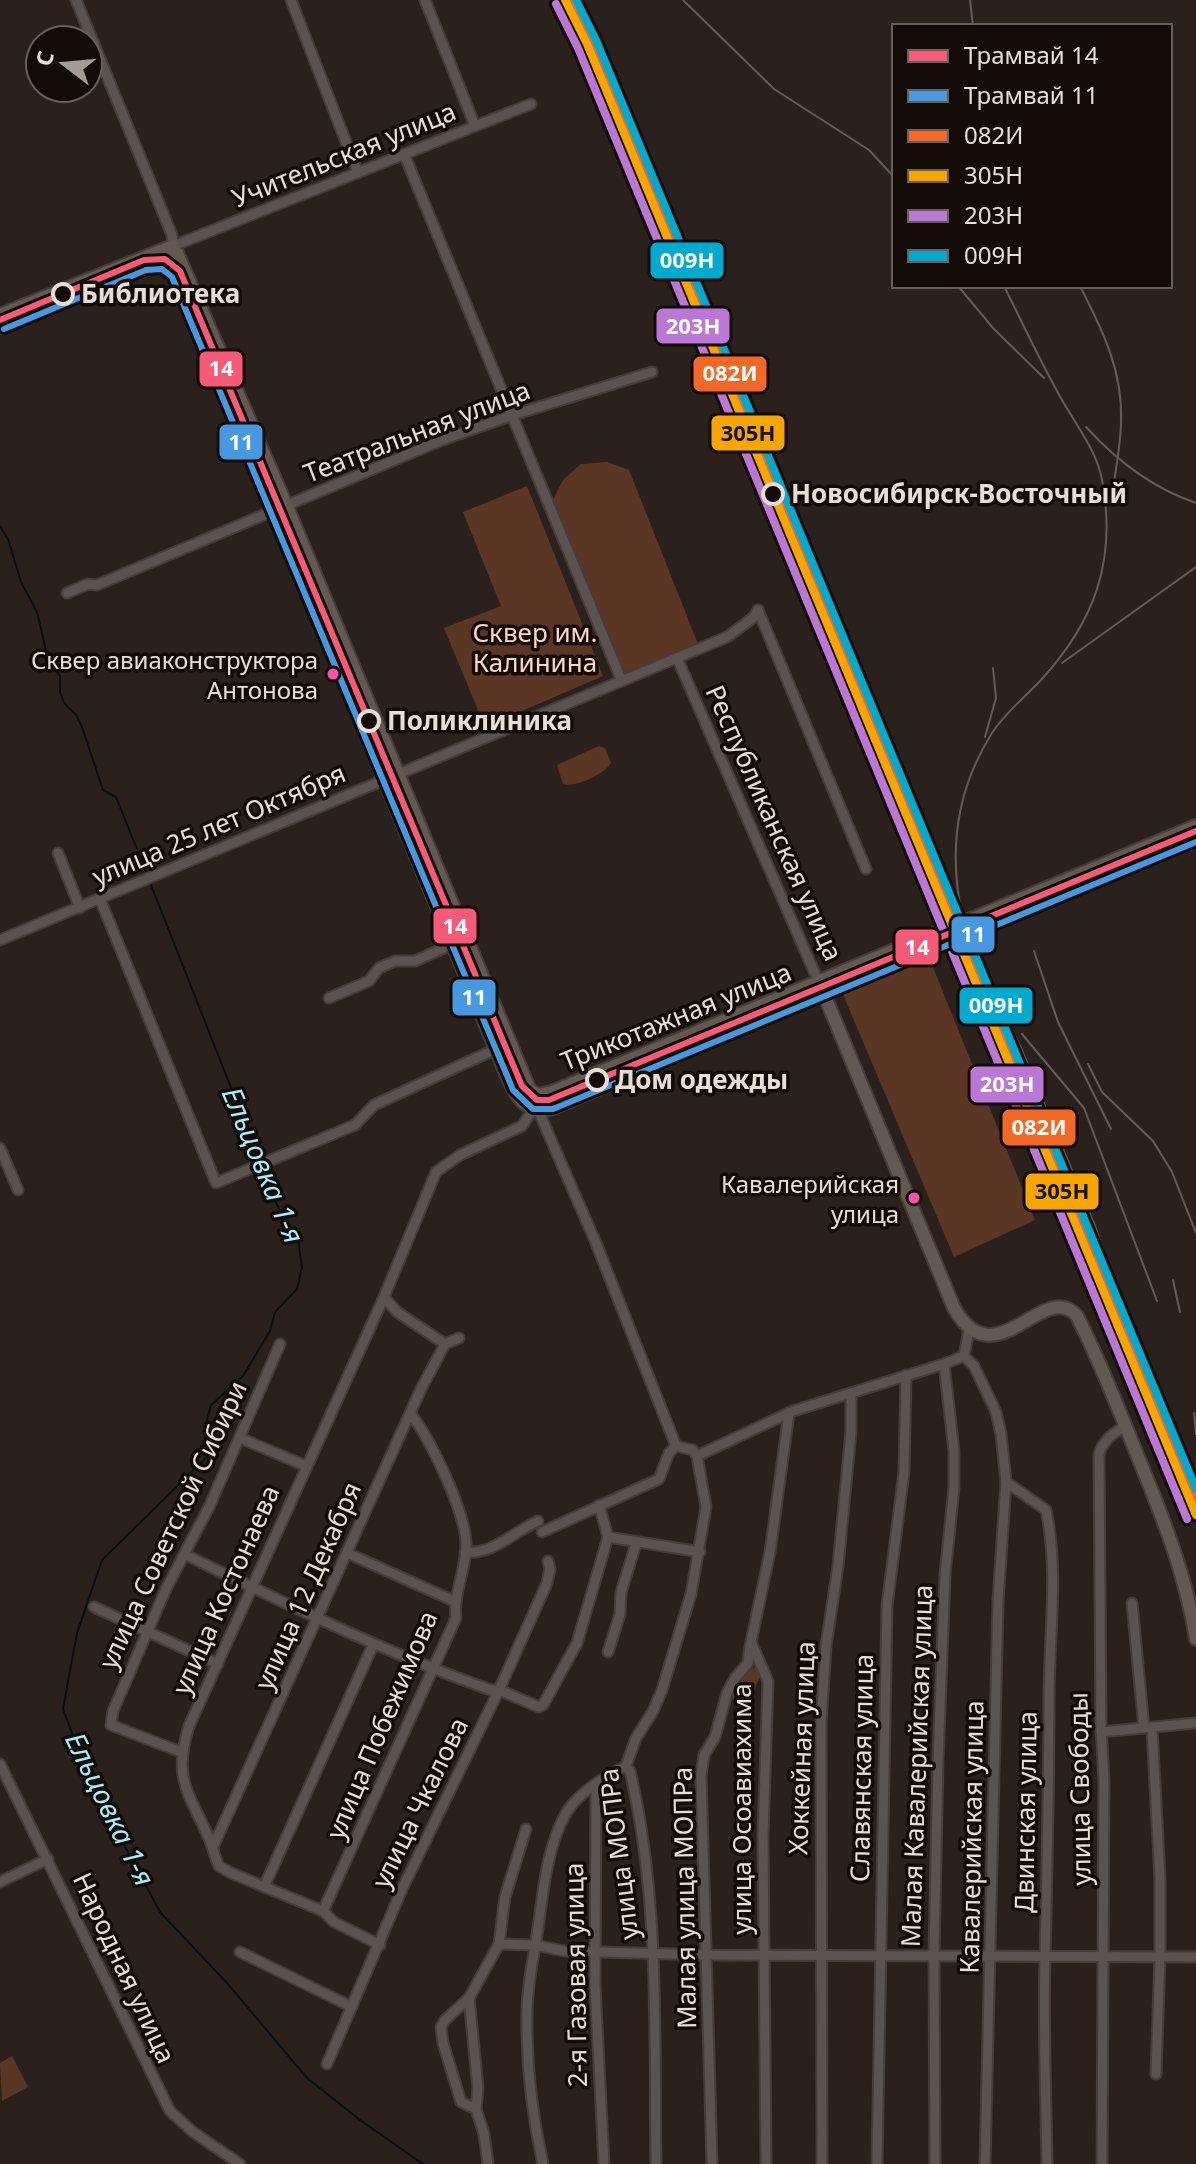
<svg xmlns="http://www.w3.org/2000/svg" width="1196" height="2164" font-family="'Noto Sans',sans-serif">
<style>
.green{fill:#5c3625}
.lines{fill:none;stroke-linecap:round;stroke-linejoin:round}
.stream{stroke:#070f11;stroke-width:2}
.minor-casing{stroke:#453d3a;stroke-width:13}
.major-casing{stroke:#453d3a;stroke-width:16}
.minor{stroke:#5a534f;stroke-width:9}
.major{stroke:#625952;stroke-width:12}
.rail{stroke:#645c59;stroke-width:2}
.major-bridge-casing{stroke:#453d3a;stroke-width:16;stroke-linecap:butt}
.major-bridge{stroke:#625952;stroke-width:12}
.rail-1-casing{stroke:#130b07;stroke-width:14}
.rail-2-casing{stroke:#130b07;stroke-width:14}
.rail-3-casing{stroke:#130b07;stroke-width:14}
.rail-4-casing{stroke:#130b07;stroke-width:14}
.rail-1{stroke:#f36827;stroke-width:8}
.rail-2{stroke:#f7a600;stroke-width:8}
.rail-3{stroke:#ba77d6;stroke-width:8}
.rail-4{stroke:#00a9ce;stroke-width:8}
.tram-1-casing{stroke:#130b07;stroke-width:12}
.tram-2-casing{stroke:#130b07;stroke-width:12}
.tram-1{stroke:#f75a77;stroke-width:6}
.tram-2{stroke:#4699e1;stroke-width:6}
.stop-dot{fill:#130b07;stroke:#e9ddd7;stroke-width:4}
.bus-dot{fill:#f653ac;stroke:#130b07;stroke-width:3}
.labels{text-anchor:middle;stroke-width:7;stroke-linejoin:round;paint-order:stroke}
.bus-label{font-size:24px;fill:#e9ddd7;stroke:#130b07;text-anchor:end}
.street-label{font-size:26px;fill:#e9ddd7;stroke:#130b07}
.stop-label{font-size:26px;font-weight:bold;fill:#e9ddd7;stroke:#130b07;text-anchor:start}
.park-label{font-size:26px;fill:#fdd5c4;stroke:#130b07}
.water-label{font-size:28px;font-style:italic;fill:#a5eefe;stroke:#130b07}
.line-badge{stroke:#130b07;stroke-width:3}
.badge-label{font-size:22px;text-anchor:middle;font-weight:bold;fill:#fff}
.pale-badge-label{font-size:22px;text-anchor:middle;font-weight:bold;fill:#111}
</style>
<rect width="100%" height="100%" fill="#2a211d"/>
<!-- green -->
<g class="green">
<polygon points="607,462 629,470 698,644 624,673 553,500 563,480 581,464"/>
<polygon points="527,486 603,676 485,727 444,628 501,606 463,512"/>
<path d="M599,746L605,748L611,763C605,774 575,788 563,784L557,765Z"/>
<polygon points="928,955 1035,1220 954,1257 842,992"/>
<path d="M759,1666V1679L750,1699L743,1702L731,1699C734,1687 746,1668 759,1666Z"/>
<polygon points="12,2056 28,2087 2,2101 0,2063"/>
</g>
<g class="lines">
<!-- stream -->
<g class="stream">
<polyline points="0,526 8,539 21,582 37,612 48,659 60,676 60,692 64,703 76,715 82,727 103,790 116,797 147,874"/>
<polyline points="149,880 260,1161"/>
<polyline points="262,1167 277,1205 298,1240 302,1267 297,1289 275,1312 270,1331 243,1376 211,1405 207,1420 208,1456 102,1560 77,1633 63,1709 90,1781 160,1912 227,1983 307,2078 360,2120 423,2164"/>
</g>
<!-- minor casing -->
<g class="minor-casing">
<g id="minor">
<polyline points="76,0 172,235 173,246 531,104"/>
<polyline points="291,0 358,173"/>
<polyline points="425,0 475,126"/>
<polyline points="404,154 621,679"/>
<polyline points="67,593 88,584 97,585 442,440 513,415 652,372"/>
<polyline points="758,610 866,869"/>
<polyline points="677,658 820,985"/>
<polyline points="58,853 80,908"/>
<polyline points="100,899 216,1183 355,1125 374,1105 496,1049"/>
<polyline points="0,940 727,637 754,617 758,610"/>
<polyline points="329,998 369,981 379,968 395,961 415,961 453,944"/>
<polyline points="538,1110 596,1243 676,1446"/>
<polyline points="0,1148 18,1190"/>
<polyline points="384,1297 397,1312 445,1344"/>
<polyline points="969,1330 964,1356 974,1366 996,1412 1001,1434 1006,1482 998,1601 985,2164"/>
<polyline points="445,1344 459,1338"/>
<polyline points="240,1438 306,1466"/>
<path d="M1006,1482L1046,1510C1059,1571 1049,1636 1049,1698C1049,1784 1047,1871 1045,1958C1043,2027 1046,2095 1047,2164"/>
<polyline points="599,1505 608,1537 700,1552"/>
<polyline points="542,1532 659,1479 669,1453 676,1446 693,1450 697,1456 793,1411 851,1393"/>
<path d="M465,1552C493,1555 513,1532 538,1521"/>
<polyline points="347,1553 454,1601"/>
<path d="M186,1555C286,1604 386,1653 491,1690H499L539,1707L543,1705L577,1643L608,1537"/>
<polyline points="1132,1603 1144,1728"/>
<polyline points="94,1607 218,1664"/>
<polyline points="608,1652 620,1614 621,1592 636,1544"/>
<polyline points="1152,1728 1160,1879 1160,1956 1156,2074"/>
<polyline points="1101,1732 1196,1723"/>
<polyline points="181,1752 111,1725 113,1711 166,1589 210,1505 280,1344"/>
<polyline points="0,1764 170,2111 193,2132 240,2164"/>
<polyline points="596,1785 595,1985 604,2164"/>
<polyline points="213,1847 421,1389 445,1344"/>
<polyline points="0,1882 48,1859"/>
<polyline points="264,1887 373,1645"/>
<path d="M323,1911L456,1618C453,1593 466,1571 466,1545C466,1512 431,1441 411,1414"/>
<polyline points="499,1944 535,1945 564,1951 707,1955 1196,1957"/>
<path d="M380,1945L334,1922L323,1911L231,1873L219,1866C214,1856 213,1846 208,1836C187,1790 173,1777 189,1726L384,1297L436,1172L460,1155L522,1126L533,1109"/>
<polyline points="240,1952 352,2007"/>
<polyline points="469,1998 445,2020 441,2027 443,2043 461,2102 476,2109"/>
<polyline points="327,2064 403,1887 499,1690 547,1583 550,1569 548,1561"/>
<polyline points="488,2164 484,2134 476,2109 478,2088 469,1998 499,1944 505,1897 526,1829"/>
<path d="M543,2164C532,2115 526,2063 527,2012C527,1984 534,1956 538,1928C543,1892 547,1848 565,1815C577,1793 604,1777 626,1766"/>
<path d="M656,2164C654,2033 660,1899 630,1771L626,1766L636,1738L653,1711L662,1690L691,1594L706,1507L697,1456"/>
<polyline points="712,2164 701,1775 704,1755 715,1737 727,1693 735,1678 748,1663 750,1646"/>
<polyline points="766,2164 763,1836 768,1681 751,1642 770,1552 789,1413"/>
<polyline points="822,2164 821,1722 826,1646 838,1566 851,1432 851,1393 944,1364"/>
<polyline points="877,2164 887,1606 904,1472 906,1375"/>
<polyline points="935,2164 934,1955 938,1760 945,1575 954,1487 954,1451 944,1364 964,1356"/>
<path d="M1102,2164L1104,1781L1101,1726L1099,1454C1103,1440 1114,1433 1126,1425"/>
</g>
</g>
<!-- major casing -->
<g class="major-casing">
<g id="major">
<path d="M173,246L177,277L502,1064C513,1088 521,1117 553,1108L935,946"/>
<polyline points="177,253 287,507 538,1110"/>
<polyline points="0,315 173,246"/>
<polyline points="0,327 152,264 167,266 175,275"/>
<polyline points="979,916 1196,826"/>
<polyline points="983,926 1196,840"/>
<path d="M824,994L954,1308C995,1381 1044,1278 1077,1316C1100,1361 1119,1410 1138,1457C1163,1518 1186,1575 1196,1639"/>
<polyline points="528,1089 538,1095 552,1092 931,935"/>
</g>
</g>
<!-- minor -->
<use href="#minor" class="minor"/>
<!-- major -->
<use href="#major" class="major"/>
<!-- rail -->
<g class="rail">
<polyline points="683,0 774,89 869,150 894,177"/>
<polyline points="970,0 973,26"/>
<polyline points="958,286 993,328 1044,378"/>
<path d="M1080,286C1102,329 1123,371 1121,421C1121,448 1114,474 1112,501"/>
<path d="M1086,427C1117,461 1152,488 1196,503"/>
<polyline points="1062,663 1196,567"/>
<polyline points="985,737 996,698 993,668"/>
<polyline points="937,857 988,980 1021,1048 1095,1226 1123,1309 1196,1485"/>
<path d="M963,919C948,854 956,790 992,733C1004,714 1025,697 1041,680C1095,621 1117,560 1102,480C1097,451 1076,425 1062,400C1041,363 1023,324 1004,286"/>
<polyline points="1034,951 1058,1022 1111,1129"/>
<polyline points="1022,1034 1084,1108 1157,1301"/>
<polyline points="1088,1064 1102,1092 1153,1141 1172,1172 1196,1233"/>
<polyline points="1173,1280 1180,1312"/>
<polyline points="1194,1413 1196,1434"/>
</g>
<!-- major-bridge casing -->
<g class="major-bridge-casing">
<g id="major-bridge">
<polyline points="931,935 979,916"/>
<polyline points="935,946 983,926"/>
</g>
</g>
<!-- major-bridge -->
<use href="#major-bridge" class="major-bridge"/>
<!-- rail-1 casing -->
<g class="rail-1-casing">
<polyline id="rail-1" points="569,0 591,43 637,150 809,562 944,900 1196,1503"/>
</g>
<!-- rail-2 casing -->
<g class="rail-2-casing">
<polyline id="rail-2" points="565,0 587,44 1196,1515"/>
</g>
<!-- rail-3 casing -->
<g class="rail-3-casing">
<polyline id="rail-3" points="556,4 578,48 1187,1519"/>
</g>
<!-- rail-4 casing -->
<g class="rail-4-casing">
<polyline id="rail-4" points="576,0 596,40 1196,1489"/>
</g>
<!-- rail-1 -->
<use href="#rail-1" class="rail-1"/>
<!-- rail-2 -->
<use href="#rail-2" class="rail-2"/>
<!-- rail-3 -->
<use href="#rail-3" class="rail-3"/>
<!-- rail-4 -->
<use href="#rail-4" class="rail-4"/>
<!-- tram-1 casing -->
<g class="tram-1-casing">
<polyline id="tram-1" points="0,320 144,260 165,259 180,271 522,1086 537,1100 549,1100 1196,831"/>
</g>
<!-- tram-2 casing -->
<g class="tram-2-casing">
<polyline id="tram-2" points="4,329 146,270 162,269 172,277 513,1090 533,1109 553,1109 1196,842"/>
</g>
<!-- tram-1 -->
<use href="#tram-1" class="tram-1"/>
<!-- tram-2 -->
<use href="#tram-2" class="tram-2"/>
</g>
<!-- markers -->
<g class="stop-dot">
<circle cx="63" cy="294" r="10"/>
<circle cx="773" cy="494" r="10"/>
<circle cx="369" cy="721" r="10"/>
<circle cx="597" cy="1080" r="10"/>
</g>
<g class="bus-dot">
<circle cx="333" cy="674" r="7"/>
<circle cx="914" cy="1198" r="7"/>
</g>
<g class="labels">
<!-- bus labels -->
<g class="bus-label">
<text x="318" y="669">Сквер авиаконструктора<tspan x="318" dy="30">Антонова</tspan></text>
<text x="899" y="1193">Кавалерийская<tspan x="899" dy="30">улица</tspan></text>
</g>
<!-- street labels -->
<g class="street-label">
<text transform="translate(344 155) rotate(-22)" y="9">Учительская улица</text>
<text transform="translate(417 432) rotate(-21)" y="9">Театральная улица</text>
<text transform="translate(774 823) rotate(66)" y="9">Республиканская улица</text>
<text transform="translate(219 825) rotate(-23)" y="9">улица 25 лет Октября</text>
<text transform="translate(676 1017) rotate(-22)" y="9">Трикотажная улица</text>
<text transform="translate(173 1525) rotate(-65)" y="9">улица Советской Сибири</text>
<text transform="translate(308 1586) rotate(-66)" y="9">улица 12 Декабря</text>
<text transform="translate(226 1590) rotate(-66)" y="9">улица Костонаева</text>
<text transform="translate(382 1725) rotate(-67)" y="9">улица Побежимова</text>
<text transform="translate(802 1748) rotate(-88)" y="9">Хоккейная улица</text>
<text transform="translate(917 1766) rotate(-88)" y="9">Малая Кавалерийская улица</text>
<text transform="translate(862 1768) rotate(-89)" y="9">Славянская улица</text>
<text transform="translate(1080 1789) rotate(-91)" y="9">улица Свободы</text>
<text transform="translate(420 1803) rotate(-64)" y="9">улица Чкалова</text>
<text transform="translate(742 1809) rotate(-90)" y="9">улица Осоавиахима</text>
<text transform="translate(1026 1812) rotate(-89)" y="9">Двинская улица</text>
<text transform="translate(972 1837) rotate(-89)" y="9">Кавалерийская улица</text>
<text transform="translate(619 1854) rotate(-97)" y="9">улица МОПРа</text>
<text transform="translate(685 1898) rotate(-91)" y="9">Малая улица МОПРа</text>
<text transform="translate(124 1968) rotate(65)" y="9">Народная улица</text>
<text transform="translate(576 1975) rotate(-91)" y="9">2-я Газовая улица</text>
</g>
<!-- stop labels -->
<g class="stop-label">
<text x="81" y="303">Библиотека</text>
<text x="791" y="503">Новосибирск-Восточный</text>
<text x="387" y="730">Поликлиника</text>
<text x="615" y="1089">Дом одежды</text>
</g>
<!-- park labels -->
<g class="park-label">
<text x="535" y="642">Сквер им.<tspan x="535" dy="30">Калинина</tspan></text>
</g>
<!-- water labels -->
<g class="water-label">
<text transform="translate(263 1165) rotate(67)" y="10">Ельцовка 1-я</text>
<text transform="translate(110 1809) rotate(64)" y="10">Ельцовка 1-я</text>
</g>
</g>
<g class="line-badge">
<rect x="649" y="241" width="76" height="39" rx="8" fill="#00a9ce"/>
<rect x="655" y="307" width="76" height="38" rx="8" fill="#ba77d6"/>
<rect x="198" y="350" width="46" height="38" rx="8" fill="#f75a77"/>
<rect x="692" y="355" width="76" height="38" rx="8" fill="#f36827"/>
<rect x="710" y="414" width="76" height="38" rx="8" fill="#f7a600"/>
<rect x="218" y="423" width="46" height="38" rx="8" fill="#4699e1"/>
<rect x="432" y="907" width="46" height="38" rx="8" fill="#f75a77"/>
<rect x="950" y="915" width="46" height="39" rx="8" fill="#4699e1"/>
<rect x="894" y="928" width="46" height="38" rx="8" fill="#f75a77"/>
<rect x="451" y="978" width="46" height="39" rx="8" fill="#4699e1"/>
<rect x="958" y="986" width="76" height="39" rx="8" fill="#00a9ce"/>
<rect x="969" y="1065" width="76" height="39" rx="8" fill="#ba77d6"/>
<rect x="1001" y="1108" width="76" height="39" rx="8" fill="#f36827"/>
<rect x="1024" y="1172" width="76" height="39" rx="8" fill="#f7a600"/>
</g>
<g class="badge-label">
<text x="687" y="268">009Н</text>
<text x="693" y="334">203Н</text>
<text x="221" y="376">14</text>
<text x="730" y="381">082И</text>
<text x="241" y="450">11</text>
<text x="455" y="934">14</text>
<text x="973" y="942">11</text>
<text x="917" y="955">14</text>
<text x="474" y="1005">11</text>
<text x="996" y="1013">009Н</text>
<text x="1007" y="1092">203Н</text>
<text x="1039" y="1135">082И</text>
</g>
<g class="pale-badge-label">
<text x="748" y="441">305Н</text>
<text x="1062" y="1199">305Н</text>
</g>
<!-- legend -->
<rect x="892" y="24" width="280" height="264" fill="#130b07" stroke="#695f5a" stroke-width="2"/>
<rect x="908" y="50" width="40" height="12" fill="#f75a77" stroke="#695f5a" stroke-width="2"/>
<text x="964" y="64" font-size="24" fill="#e9ddd7">Трамвай 14</text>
<rect x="908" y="90" width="40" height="12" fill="#4699e1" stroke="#695f5a" stroke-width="2"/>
<text x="964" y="104" font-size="24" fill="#e9ddd7">Трамвай 11</text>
<rect x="908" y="130" width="40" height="12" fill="#f36827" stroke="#695f5a" stroke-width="2"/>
<text x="964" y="144" font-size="24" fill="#e9ddd7">082И</text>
<rect x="908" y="170" width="40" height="12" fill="#f7a600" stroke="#695f5a" stroke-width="2"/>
<text x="964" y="184" font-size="24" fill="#e9ddd7">305Н</text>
<rect x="908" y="210" width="40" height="12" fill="#ba77d6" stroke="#695f5a" stroke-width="2"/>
<text x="964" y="224" font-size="24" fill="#e9ddd7">203Н</text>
<rect x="908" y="250" width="40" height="12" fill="#00a9ce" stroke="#695f5a" stroke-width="2"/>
<text x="964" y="264" font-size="24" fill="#e9ddd7">009Н</text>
<!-- north arrow -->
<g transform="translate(64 64) rotate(286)"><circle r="38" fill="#130b07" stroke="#695f5a" stroke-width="2"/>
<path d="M0-6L14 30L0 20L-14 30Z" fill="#a69b96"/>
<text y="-12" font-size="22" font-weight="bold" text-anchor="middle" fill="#e9ddd7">С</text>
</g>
</svg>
